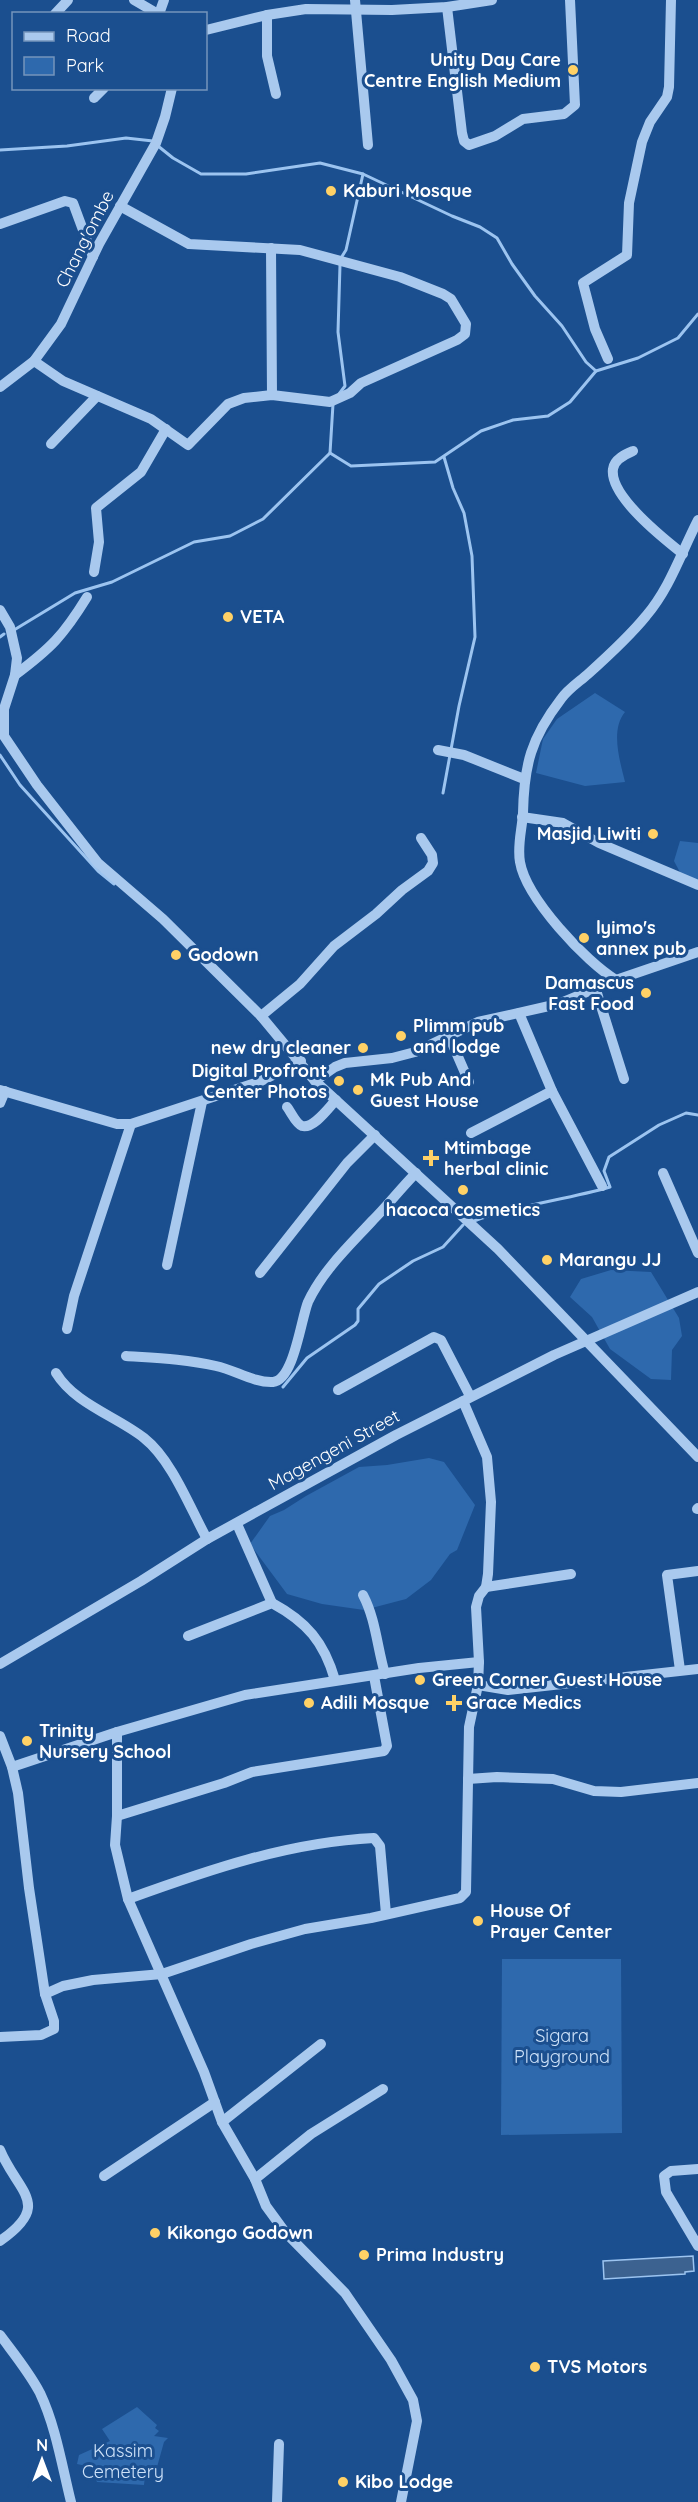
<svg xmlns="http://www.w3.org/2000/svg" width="698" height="2502" font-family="Quicksand,sans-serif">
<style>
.green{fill:#2e69ad}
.water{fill:#3c6290;stroke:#9cc4f0;stroke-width:1.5}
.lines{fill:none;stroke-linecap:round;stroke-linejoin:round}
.stream{stroke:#9cc4f0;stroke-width:3}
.minor{stroke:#a9c9ee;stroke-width:10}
.poi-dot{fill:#ffd166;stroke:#1b4f8f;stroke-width:2}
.labels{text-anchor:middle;stroke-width:6;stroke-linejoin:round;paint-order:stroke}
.poi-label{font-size:18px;font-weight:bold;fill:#fff;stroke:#1b4f8f;text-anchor:start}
.street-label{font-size:18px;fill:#fff;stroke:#1b4f8f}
.park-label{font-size:18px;fill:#cfe3fa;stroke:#1b4f8f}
</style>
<rect width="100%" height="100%" fill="#1b4f8f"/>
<!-- green -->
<g class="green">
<path d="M595,693L625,712C610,730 620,761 625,782L585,786L536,773L543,739L557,719Z"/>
<polygon points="680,841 698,843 698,882 684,880 674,861"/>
<polygon points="611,1270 651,1272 679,1318 682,1336 672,1350 671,1380 651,1379 610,1349 592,1317 570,1297 581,1279"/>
<polygon points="429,1458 444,1462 475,1505 457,1550 450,1554 431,1580 406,1599 364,1610 322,1604 287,1594 250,1544 270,1516 284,1510 306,1496 359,1467 387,1465"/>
<polygon points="502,1959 621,1959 622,2133 501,2135"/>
<polygon points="137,2407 157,2425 155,2428 159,2431 154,2436 168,2438 164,2442 157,2467 146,2466 144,2485 97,2482 91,2467 77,2464 79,2455 110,2441 102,2429"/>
</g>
<!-- water -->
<polygon class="water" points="693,2256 694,2271 685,2272 685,2274 604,2279 603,2261"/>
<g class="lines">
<!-- stream -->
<g class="stream">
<polyline points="158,146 173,158 201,174 246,174 320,163 363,174 452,216 480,227 497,238 512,264 535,296 562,326 586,362 596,371 638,358 678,338 698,314"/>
<polyline points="0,150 67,146 126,138 153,141"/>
<polyline points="341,258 346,250 363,174"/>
<polyline points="339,394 345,386 338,332 340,265"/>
<polyline points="330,453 351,466 435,462 481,431 513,420 548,416 570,402 596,371"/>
<polyline points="14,630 75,593 112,582 194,542 230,536 263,519 330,453 333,404"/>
<polyline points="0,637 4,634"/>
<polyline points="0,755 20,785 98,871 114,884"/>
<polyline points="443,793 459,706 475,637 472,556 464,513 453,488 444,457"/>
<path d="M474,1221C518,1205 565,1200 610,1187L604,1171L609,1157L659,1125L686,1113L698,1115"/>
<polyline points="283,1387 307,1358 355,1325 358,1321 358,1309 379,1284 413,1261 443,1247 463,1225"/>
</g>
<!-- minor -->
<g class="minor">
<polyline points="134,0 158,14"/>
<polyline points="355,0 368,145"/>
<polyline points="447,7 462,133 464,141 469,145 495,136 523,119 564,114 575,105 570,0"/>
<polyline points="55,14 68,0"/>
<polyline points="159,14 164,0"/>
<polyline points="267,15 267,56 276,94"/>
<polyline points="206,30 267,15 306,9 392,10 447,7 492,0"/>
<polyline points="94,98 104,88"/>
<polyline points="0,224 65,201 73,203 93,257"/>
<polyline points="271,248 272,395"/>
<polyline points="608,359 595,329 583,283 627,255 629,203 642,142 650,122 667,97 669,87 671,0"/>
<polyline points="34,361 63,381 151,419 188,445 228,404 244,398 272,395 330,402 350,393 361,383 457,340 465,334 466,324 451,299 443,294 400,277 300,250 189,244 120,206"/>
<polyline points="0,387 34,361 61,324 99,244 156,143 165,117 172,88"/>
<polyline points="51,444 97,396"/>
<path d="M633,451C626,454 614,459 613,469C609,496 664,539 683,554"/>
<polyline points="94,572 99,542 96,508 141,472 166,429"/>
<polyline points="0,610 10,627 17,658 15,675 4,709 4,736 37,785 98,863 163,919 261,1016 315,1081 498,1249 698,1457"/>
<path d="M15,675C51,648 63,636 87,597"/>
<polyline points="438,750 464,755 524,779"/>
<polyline points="522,817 563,823 599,843 698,885"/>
<path d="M616,980C586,962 526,898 520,862C517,845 522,830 523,813C524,765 531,738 561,699C568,689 579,682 588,674C608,656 629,637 646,616C670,588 681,553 698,520"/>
<polyline points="596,990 624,1079"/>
<polyline points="519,1013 552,1091 602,1186"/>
<polyline points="261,1016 300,984 334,946 376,914 402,890 428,871 433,863 432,855 421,838"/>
<polyline points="449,1036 469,1082"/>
<polyline points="315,1081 335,1067 345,1063 392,1058 415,1052 478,1022 558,1004 616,980 698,952"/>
<polyline points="0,1090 117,1124 131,1124 261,1081 301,1061"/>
<polyline points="0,1103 5,1091"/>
<path d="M287,1107C291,1112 296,1124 302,1126C314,1129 329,1107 336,1100"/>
<polyline points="471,1133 552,1091"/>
<polyline points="663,1173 698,1253"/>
<polyline points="167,1265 202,1102"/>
<polyline points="260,1273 347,1163 375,1135"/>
<polyline points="67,1329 74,1296 131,1124"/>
<path d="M126,1356C157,1358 186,1359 216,1366C235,1370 254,1383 273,1382C294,1380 301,1319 308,1302C323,1270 350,1245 373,1220C388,1205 401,1188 416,1173"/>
<path d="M56,1373C75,1404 116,1416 144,1438C172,1460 190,1508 207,1539"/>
<polyline points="338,1390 434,1337 441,1340 470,1396"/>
<polyline points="697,1509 698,1508"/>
<polyline points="237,1524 272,1603"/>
<polyline points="486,1587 571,1574"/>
<path d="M363,1595C376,1620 377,1647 385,1674"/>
<path d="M188,1636L272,1603C307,1622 324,1642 335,1680"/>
<polyline points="0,1664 141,1581 207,1539 396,1435 554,1355 698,1292"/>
<polyline points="680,1670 667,1575 698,1571"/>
<polyline points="478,1685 508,1690 698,1669"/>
<polyline points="117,1732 117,1816 115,1845 128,1899 204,2072 222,2122 255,2179 266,2206 285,2232 345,2293 391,2360 413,2400 417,2421 401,2502"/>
<polyline points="0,1736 12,1767 18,1793 29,1888 45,1994 54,2021 54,2029 41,2035 0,2037"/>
<polyline points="12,1767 117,1732 245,1695 419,1668 479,1662"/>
<polyline points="468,1779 497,1777 553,1779 594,1791 621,1792 698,1783"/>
<polyline points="117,1816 224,1783 252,1772 384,1751 387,1746 374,1676"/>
<path d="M128,1899C208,1870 289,1842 374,1838L380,1846L386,1914"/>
<polyline points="45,1994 63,1986 93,1980 162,1974 251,1944 305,1929 371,1918 460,1898 466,1892 469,1727 478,1685 479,1662 476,1607 479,1596 486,1587 488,1574 491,1502 487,1457 463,1401"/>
<polyline points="222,2122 321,2044"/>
<path d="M0,2150C18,2193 53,2204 0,2241"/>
<polyline points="698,2169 671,2171 664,2176 666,2192 698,2246"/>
<polyline points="104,2176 215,2102"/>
<polyline points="255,2179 311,2134 383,2089"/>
<path d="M0,2335C14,2354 29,2372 40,2393C56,2427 62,2466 71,2502"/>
<polyline points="277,2502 279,2444"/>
</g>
</g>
<!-- markers -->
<g class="poi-dot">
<circle cx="573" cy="70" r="6"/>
<circle cx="331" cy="191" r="6"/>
<circle cx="228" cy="617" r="6"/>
<circle cx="653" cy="834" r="6"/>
<circle cx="584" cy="938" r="6"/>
<circle cx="176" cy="955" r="6"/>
<circle cx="646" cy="993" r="6"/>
<circle cx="401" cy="1036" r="6"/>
<circle cx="363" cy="1048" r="6"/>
<circle cx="339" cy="1081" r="6"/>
<circle cx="358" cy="1090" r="6"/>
<path d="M428 1149h6v6h6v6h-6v6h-6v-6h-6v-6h6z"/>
<circle cx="463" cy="1190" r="6"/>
<circle cx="547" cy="1260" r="6"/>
<circle cx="420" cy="1680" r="6"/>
<circle cx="309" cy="1703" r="6"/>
<path d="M451 1694h6v6h6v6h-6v6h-6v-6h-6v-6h6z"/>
<circle cx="27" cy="1741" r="6"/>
<circle cx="478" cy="1921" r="6"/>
<circle cx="155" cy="2233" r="6"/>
<circle cx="364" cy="2255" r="6"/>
<circle cx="535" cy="2367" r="6"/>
<circle cx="343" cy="2482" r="6"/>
</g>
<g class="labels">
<!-- poi labels -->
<g class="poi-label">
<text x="561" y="66" text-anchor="end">Unity Day Care<tspan x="561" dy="21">Centre English Medium</tspan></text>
<text x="343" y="197">Kaburi Mosque</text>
<text x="240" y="623">VETA</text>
<text x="641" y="840" text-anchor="end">Masjid Liwiti</text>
<text x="596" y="934">lyimo's<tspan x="596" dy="21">annex pub</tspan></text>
<text x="188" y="961">Godown</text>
<text x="634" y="989" text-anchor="end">Damascus<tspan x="634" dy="21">Fast Food</tspan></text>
<text x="413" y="1032">Plimm pub<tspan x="413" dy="21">and lodge</tspan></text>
<text x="351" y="1054" text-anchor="end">new dry cleaner</text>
<text x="327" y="1077" text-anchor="end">Digital Profront<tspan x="327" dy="21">Center Photos</tspan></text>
<text x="370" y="1086">Mk Pub And<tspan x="370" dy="21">Guest House</tspan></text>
<text x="444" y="1154">Mtimbage<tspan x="444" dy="21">herbal clinic</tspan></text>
<text x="463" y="1216" text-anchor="middle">hacoca cosmetics</text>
<text x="559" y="1266">Marangu JJ</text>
<text x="432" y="1686">Green Corner Guest House</text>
<text x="321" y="1709">Adili Mosque</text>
<text x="466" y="1709">Grace Medics</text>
<text x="39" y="1737">Trinity<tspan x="39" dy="21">Nursery School</tspan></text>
<text x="490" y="1917">House Of<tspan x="490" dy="21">Prayer Center</tspan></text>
<text x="167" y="2239">Kikongo Godown</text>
<text x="376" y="2261">Prima Industry</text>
<text x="547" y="2373">TVS Motors</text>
<text x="355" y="2488">Kibo Lodge</text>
</g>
<!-- street labels -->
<g class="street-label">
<text transform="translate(85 239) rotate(-63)" y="6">Chang'ombe</text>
<text transform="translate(334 1450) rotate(-29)" y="6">Magengeni Street</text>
</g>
<!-- park labels -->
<g class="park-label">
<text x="562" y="2042">Sigara<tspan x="562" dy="21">Playground</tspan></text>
<text x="123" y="2457">Kassim<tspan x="123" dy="21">Cemetery</tspan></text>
</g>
</g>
<!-- legend -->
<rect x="12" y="12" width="195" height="78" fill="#1b4f8f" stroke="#7695bc" stroke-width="1.5"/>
<rect x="24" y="32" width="30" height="9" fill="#a9c9ee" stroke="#7695bc" stroke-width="1.5"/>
<text x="66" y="42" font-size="18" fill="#ffffff">Road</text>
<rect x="24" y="57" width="30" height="18" fill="#2e69ad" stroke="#7695bc" stroke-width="1.5"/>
<text x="66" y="72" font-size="18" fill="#ffffff">Park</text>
<!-- north arrow -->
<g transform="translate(42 2460)" stroke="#1b4f8f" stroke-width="4.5" paint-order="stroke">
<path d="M0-4.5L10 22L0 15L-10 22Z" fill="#ffffff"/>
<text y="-9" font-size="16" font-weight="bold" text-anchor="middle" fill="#ffffff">N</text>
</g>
</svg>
